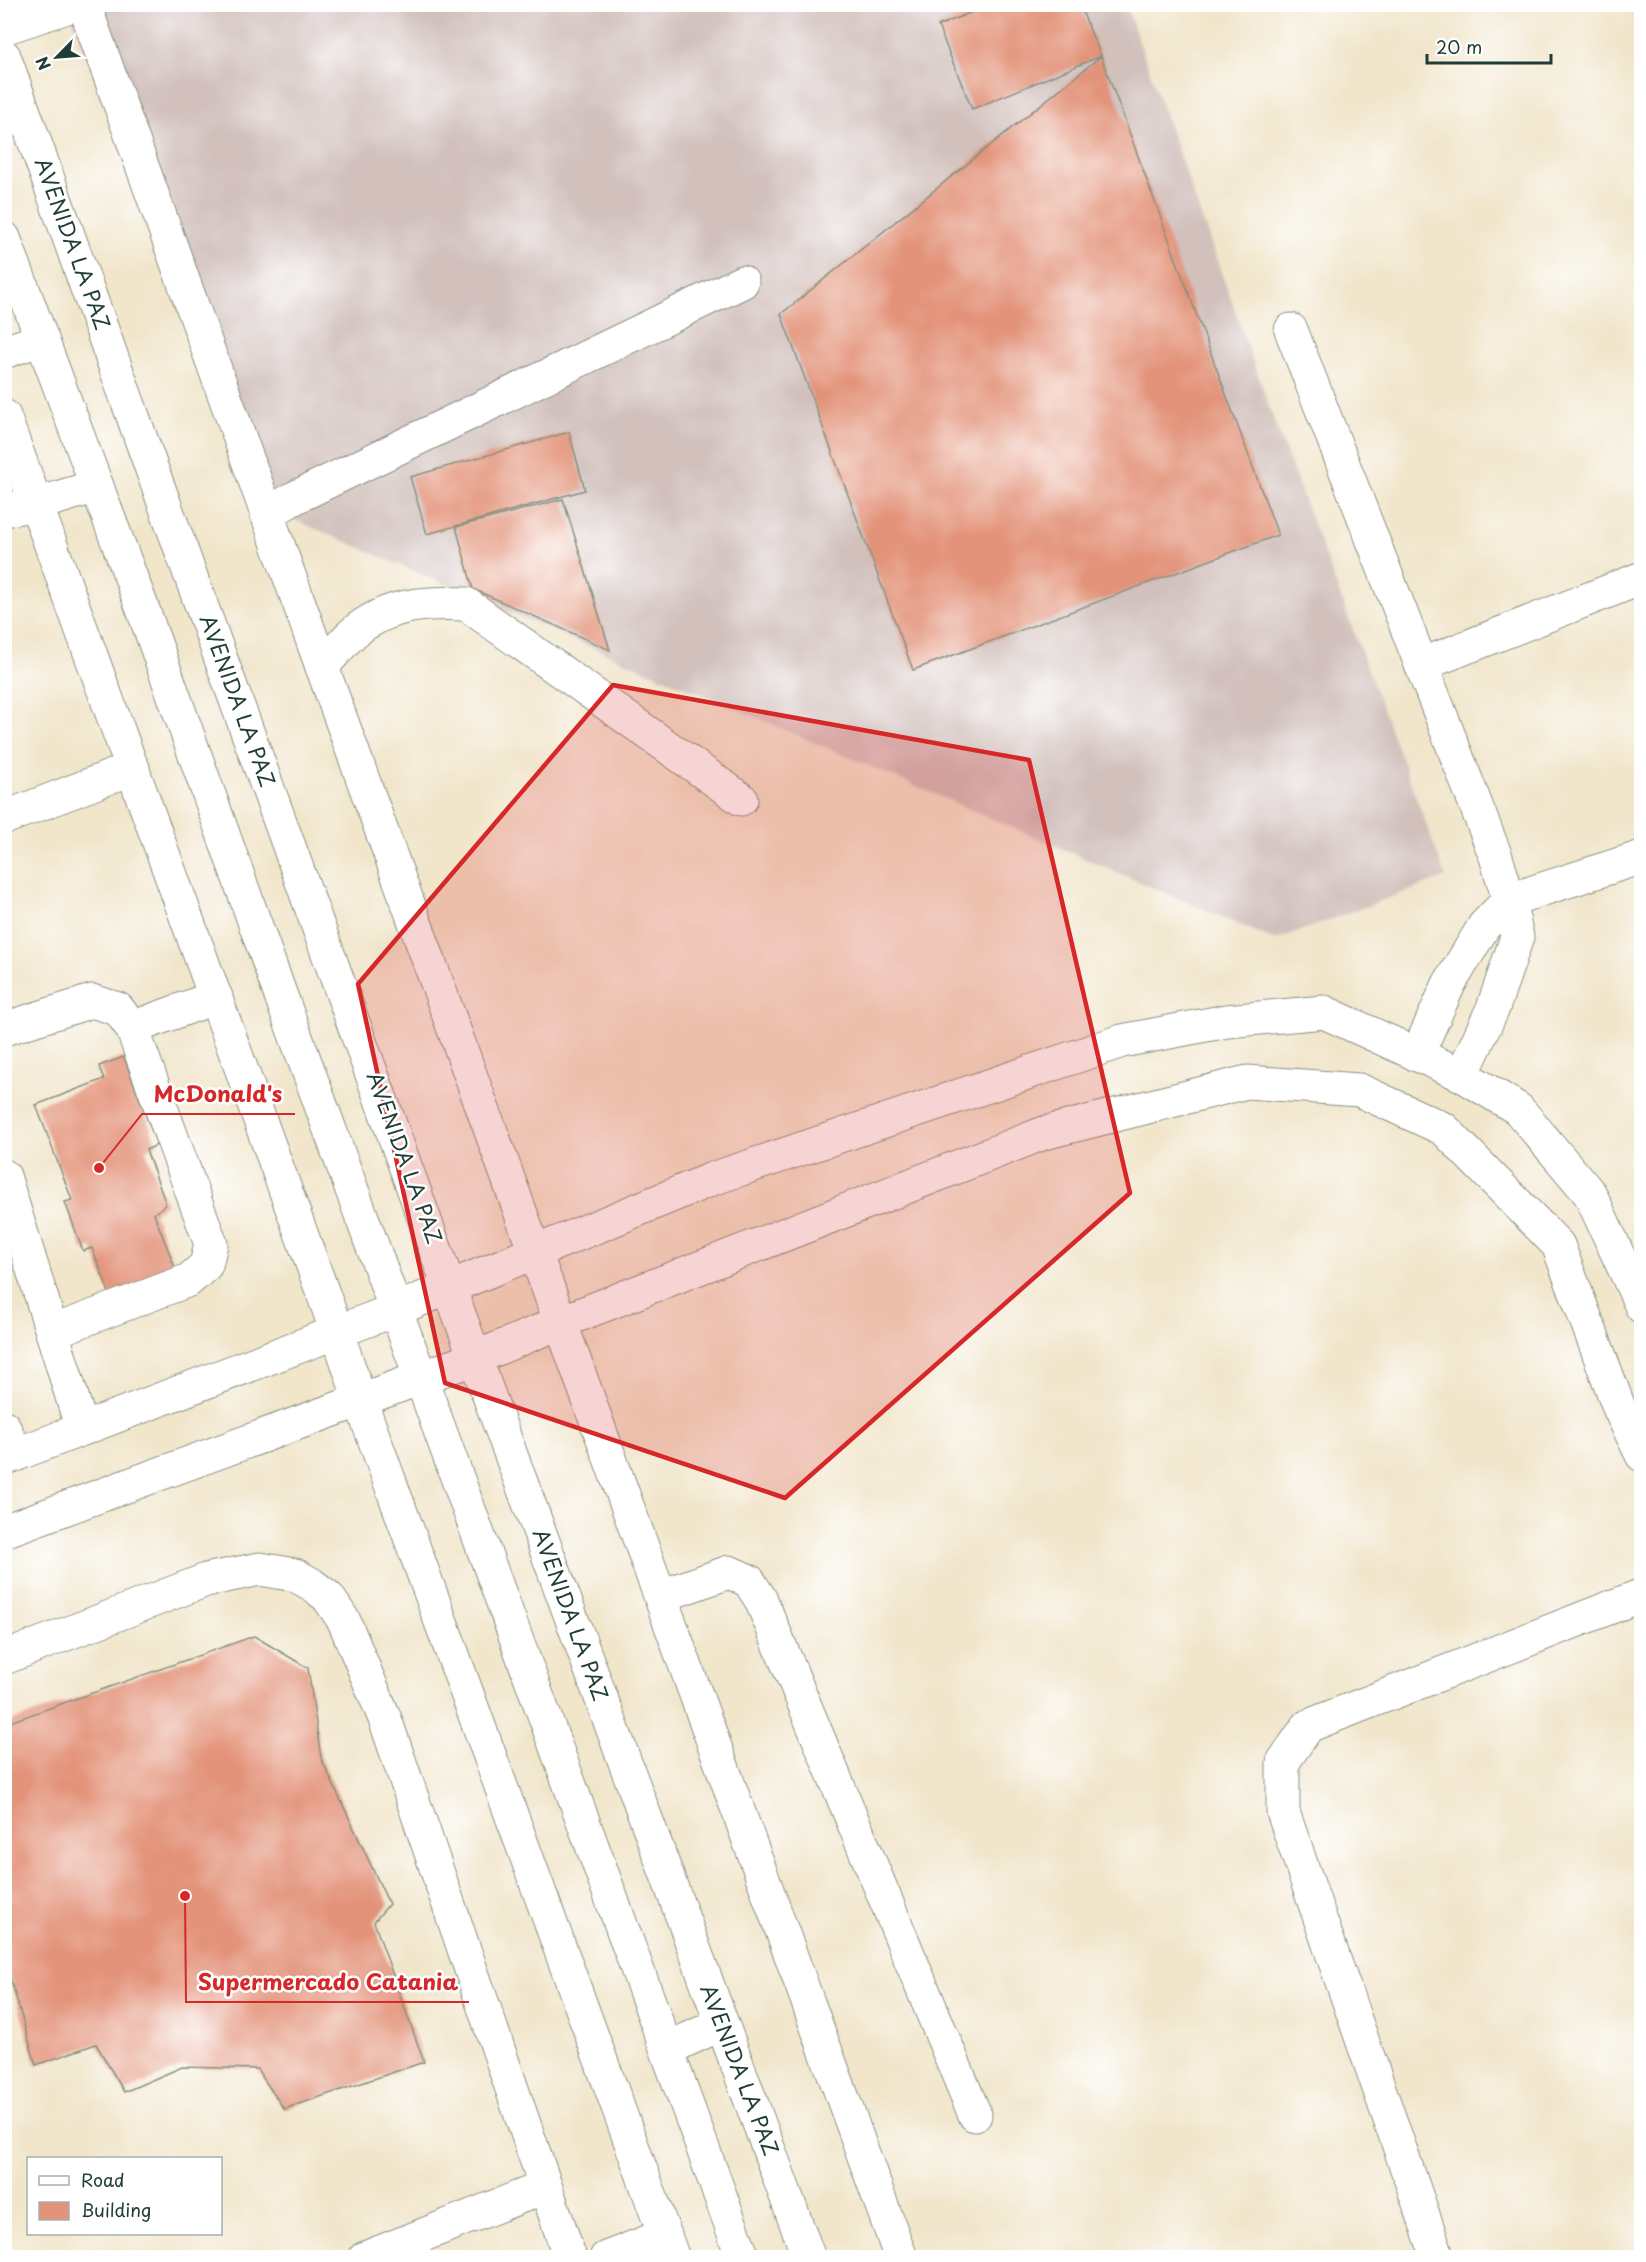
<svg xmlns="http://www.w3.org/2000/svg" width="1646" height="2262" font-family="'Playpen Sans',sans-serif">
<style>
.industrial{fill:#d1c0bc}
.building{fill:#e39379}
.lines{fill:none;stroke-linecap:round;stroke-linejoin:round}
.minor-casing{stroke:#88917f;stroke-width:35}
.minor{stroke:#fff;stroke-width:33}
.marked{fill:#d62828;fill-opacity:0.2;stroke:#d62828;stroke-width:4.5;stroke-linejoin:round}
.labels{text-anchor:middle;stroke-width:5;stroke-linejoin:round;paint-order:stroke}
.street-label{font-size:21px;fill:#1f3d34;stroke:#fff}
.leader{fill:none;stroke:#d62828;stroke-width:2}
.callout-dot{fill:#d62828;stroke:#fff;stroke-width:2}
.callout-label{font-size:22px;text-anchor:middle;font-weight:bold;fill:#d62828;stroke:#fff;stroke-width:5;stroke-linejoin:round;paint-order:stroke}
</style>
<rect width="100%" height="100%" fill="#fff"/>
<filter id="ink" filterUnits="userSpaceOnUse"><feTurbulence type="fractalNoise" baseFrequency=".0167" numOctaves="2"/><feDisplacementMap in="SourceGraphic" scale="12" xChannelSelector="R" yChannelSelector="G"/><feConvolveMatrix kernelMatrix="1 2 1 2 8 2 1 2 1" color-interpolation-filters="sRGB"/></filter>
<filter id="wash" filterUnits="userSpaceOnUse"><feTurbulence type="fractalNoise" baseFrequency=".008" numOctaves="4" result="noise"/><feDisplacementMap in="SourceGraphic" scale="24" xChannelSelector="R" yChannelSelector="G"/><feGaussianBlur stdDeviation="1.35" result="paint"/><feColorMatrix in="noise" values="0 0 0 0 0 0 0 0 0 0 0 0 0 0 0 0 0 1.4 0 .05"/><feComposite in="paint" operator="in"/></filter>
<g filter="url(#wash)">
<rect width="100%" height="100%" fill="#f1e5ca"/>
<!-- industrial -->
<polygon class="industrial" points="67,5 1126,5 1271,412 1446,877 1275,940 260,505"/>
<g id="blocks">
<!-- building -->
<g class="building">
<polygon points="991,4 1079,4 1101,56 972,109 938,26"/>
<polygon points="1101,56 1278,535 913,670 781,314"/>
<polygon points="569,432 585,490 427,534 410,477"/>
<polygon points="563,499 610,650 473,589 456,527"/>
<polygon points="124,1057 157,1145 146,1150 166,1204 154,1214 176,1270 110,1295 92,1248 83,1251 65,1202 72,1200 36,1105 104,1079 99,1066"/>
<polygon points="254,1636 308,1668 321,1758 389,1904 374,1922 424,2062 284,2109 257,2069 182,2067 124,2092 96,2044 36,2065 4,1957 4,1724"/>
</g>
</g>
</g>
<g filter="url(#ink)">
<use href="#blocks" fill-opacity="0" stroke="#88917f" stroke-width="1.5"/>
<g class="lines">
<!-- minor casing -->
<g class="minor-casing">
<g id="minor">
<polyline points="84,4 322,667 901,2258"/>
<polyline points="4,28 76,4"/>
<polyline points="4,56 150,464 475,1358 809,2258"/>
<polyline points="4,238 145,615 278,988 743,2258"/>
<polyline points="1291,330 1496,857 1509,900 1517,937 1493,1008 1462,1075"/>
<polyline points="4,352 42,339"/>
<polyline points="4,416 337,1332 360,1400 673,2258"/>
<polyline points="4,510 37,504 97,486"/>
<polyline points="267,514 294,498 742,282"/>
<polyline points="1421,665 1642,578"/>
<path d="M322,667C332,656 342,643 353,633C387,604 424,602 466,604L741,799"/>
<polyline points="4,818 133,768"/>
<polyline points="132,1028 216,997"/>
<polyline points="4,1029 92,1001 118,1009 132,1028 211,1244 206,1265 189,1280 52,1332"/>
<polyline points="1417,1055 1449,984 1484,926 1509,900 1642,857"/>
<polyline points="4,1176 82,1429"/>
<polyline points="4,1427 16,1455"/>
<polyline points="4,1459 397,1309 712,1179 1122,1041 1227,1021 1324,1012 1462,1075 1518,1109 1590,1194 1642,1307"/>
<polyline points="4,1531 475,1358 561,1322 1044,1133 1247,1082 1359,1090 1444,1129 1558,1245 1620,1410 1642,1455"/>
<polyline points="661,1596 729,1572 749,1581 761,1600 975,2115"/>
<polyline points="4,1658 206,1580 260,1569 295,1575 311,1584 328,1597 344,1621 385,1719 570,2258"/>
<polyline points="667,2049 721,2024"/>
<polyline points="365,2258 545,2187"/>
<polyline points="606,2258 665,2235"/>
<polyline points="1438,2258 1283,1812 1283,1762 1308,1726 1642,1595"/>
</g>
</g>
<!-- minor -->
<use href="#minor" class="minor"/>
</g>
</g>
<!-- marked area -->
<path class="marked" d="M613,685L1029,760L1130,1193L785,1498L445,1383L358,984Z"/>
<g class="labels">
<!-- street labels -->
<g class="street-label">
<text transform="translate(72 244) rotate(70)" y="7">AVENIDA LA PAZ</text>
<text transform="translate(237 701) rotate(70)" y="7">AVENIDA LA PAZ</text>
<text transform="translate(404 1158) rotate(70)" y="7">AVENIDA LA PAZ</text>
<text transform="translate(570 1615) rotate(70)" y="7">AVENIDA LA PAZ</text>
<text transform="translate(739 2070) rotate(69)" y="7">AVENIDA LA PAZ</text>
</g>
</g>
<!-- callouts -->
<path class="leader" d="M99 1168L142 1114H295M185 1896L186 2002H469"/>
<g class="callout-dot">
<circle cx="99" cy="1168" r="6"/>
<circle cx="185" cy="1896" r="6"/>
</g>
<g class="callout-label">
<text x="218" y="1102">McDonald's</text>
<text x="328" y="1990">Supermercado Catania</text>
</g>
<!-- margin -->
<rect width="1646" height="2262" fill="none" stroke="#fff" stroke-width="24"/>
<!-- legend -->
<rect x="27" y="2157" width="195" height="78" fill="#ffffff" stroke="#a5b1ae" stroke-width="1.5"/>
<rect x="39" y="2176" width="30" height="9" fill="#ffffff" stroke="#a5b1ae" stroke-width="1.5"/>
<text x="81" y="2187" font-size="18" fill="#1f3d34">Road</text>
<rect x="39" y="2202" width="30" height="18" fill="#e39379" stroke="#a5b1ae" stroke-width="1.5"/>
<text x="81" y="2217" font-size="18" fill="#1f3d34">Building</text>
<!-- north arrow -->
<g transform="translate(57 57) rotate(245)" stroke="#ffffff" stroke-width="4.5" paint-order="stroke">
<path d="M0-4.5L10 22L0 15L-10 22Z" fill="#1f3d34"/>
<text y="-9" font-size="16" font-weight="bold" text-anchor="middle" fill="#1f3d34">N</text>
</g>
<!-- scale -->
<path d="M1427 54v9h124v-9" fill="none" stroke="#1f3d34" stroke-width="3"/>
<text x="1436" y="54" font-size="18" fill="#1f3d34" stroke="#ffffff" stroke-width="4.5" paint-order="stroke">20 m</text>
</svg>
